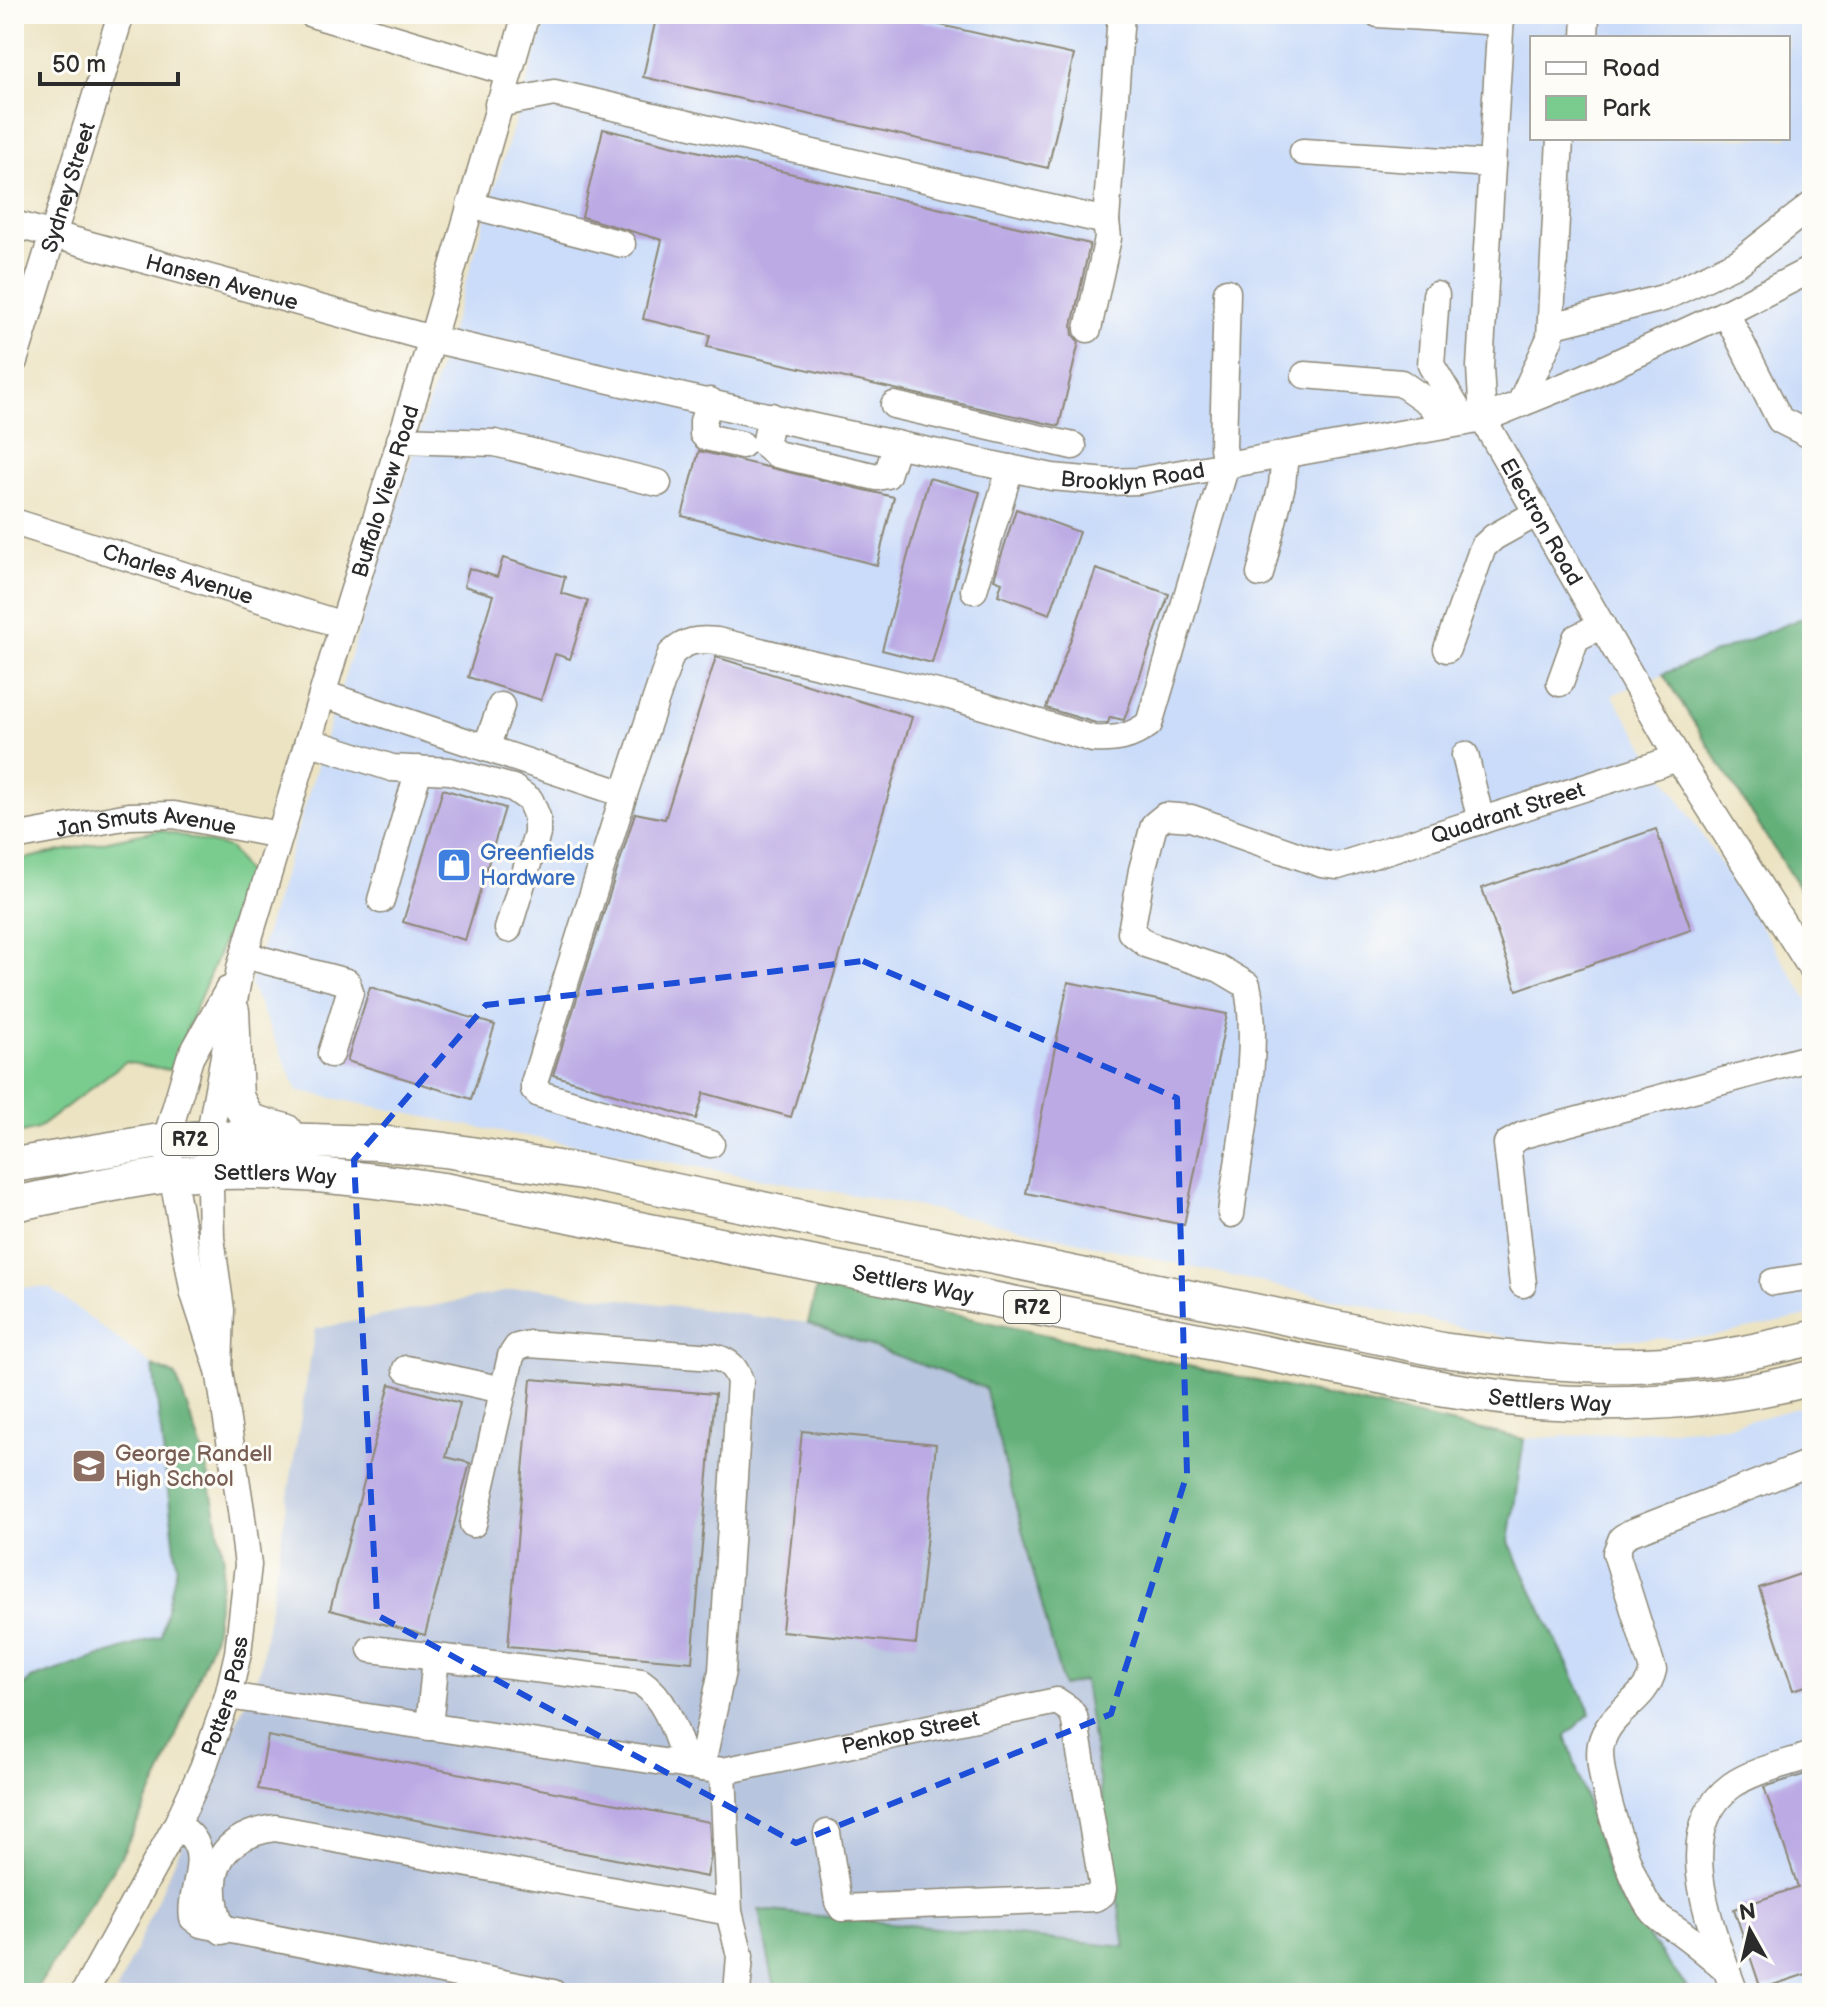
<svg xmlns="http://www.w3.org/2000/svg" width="1826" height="2007" font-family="'Balsamiq Sans',sans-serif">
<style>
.built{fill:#cadcf9;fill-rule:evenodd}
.industrial{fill:#b7c5de}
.green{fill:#7acc8e;stroke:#527c5c;stroke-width:2}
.forest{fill:#63b079;stroke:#476e52;stroke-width:2}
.building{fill:#bbaae4}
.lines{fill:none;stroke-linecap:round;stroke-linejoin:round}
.minor-casing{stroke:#8c8776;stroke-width:29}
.major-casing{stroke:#8c8776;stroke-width:37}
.minor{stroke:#fff;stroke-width:26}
.major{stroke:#fff;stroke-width:34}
.marked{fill:none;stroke:#1d4ed8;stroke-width:6;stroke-dasharray:16 10;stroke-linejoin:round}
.labels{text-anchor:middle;stroke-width:6;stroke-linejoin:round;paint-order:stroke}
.shield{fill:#fdfcf7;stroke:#6a6a68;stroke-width:2}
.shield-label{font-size:20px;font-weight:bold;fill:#2b2b2b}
.street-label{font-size:22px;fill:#2b2b2b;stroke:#fdfcf7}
.shop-label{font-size:22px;fill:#366cbe;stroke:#fdfcf7;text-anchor:start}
.education-label{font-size:22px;fill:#785e54;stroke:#fdfcf7;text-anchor:start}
</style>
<rect width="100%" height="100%" fill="#fdfcf7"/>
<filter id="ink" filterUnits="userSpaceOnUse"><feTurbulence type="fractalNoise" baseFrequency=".0125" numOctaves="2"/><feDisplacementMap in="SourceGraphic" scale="16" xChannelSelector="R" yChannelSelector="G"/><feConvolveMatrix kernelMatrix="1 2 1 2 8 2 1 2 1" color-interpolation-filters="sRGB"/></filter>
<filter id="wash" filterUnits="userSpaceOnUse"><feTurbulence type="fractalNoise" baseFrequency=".006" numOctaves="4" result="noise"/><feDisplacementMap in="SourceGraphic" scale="32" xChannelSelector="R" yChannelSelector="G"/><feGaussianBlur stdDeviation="1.8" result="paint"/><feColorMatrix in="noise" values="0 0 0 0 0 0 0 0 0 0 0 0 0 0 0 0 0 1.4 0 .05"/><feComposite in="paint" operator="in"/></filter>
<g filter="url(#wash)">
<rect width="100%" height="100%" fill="#ece3c2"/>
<!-- built -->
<g class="built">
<path d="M548,14H1812V614L1612,695L1812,1006V1315L1710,1337L1527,1342L942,1211L470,1126L298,1091L250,984ZM1532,38H1788V138H1532Z"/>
<polygon points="14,1287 50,1288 153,1366 177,1566 161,1637 31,1679 14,1694"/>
<polygon points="1812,1404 1812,1993 1691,1993 1615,1893 1566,1735 1509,1542 1524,1439 1729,1426"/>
</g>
<!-- industrial -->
<polygon class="industrial" points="530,1287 808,1323 985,1388 1063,1685 1084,1680 1125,1948 760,1910 776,1993 116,1993 260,1669 315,1329"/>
<!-- green -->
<polygon class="green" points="160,830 230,848 248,875 234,916 170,1070 125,1062 37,1129 14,1135 14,861"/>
<!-- forest -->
<g class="forest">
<polygon points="1812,614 1812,909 1663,674"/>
<polygon points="817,1285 1524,1439 1509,1542 1591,1713 1566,1735 1615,1893 1691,1993 776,1993 759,1910 1125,1947 1084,1681 1063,1686 985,1388 808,1323"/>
<polygon points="153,1366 176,1376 205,1458 224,1559 214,1636 162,1772 121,1856 34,1993 14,1993 14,1694 31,1679 161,1636 177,1566"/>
</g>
<g id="blocks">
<!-- building -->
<g class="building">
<polygon points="657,14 892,14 1074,55 1048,168 643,77"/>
<polygon points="603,129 1090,244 1072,326 1073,335 1079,342 1059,426 707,347 710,335 643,319 662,240 582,217"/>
<polygon points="699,451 894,497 877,565 682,516"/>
<polygon points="929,478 980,492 932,663 882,650"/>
<polygon points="1016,509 1079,532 1050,614 998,595 1002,582 994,579"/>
<polygon points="503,558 565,577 561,593 588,601 570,659 555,654 541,700 468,677 493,595 464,586 469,568 497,577"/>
<polygon points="1096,569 1169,594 1124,720 1110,717 1108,723 1096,723 1046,708"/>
<polygon points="716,657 912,717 791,1117 704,1093 696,1119 553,1075 635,813 665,819"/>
<polygon points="443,789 505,808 465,940 403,922"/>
<polygon points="1656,829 1691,930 1517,990 1482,888"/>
<polygon points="1068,982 1227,1014 1184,1225 1026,1193"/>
<polygon points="370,987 495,1025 471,1099 347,1061"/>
<polygon points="531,1379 715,1394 692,1662 508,1646"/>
<polygon points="390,1384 460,1403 446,1457 470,1463 425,1635 330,1610"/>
<polygon points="802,1431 936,1444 916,1644 782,1631"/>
<polygon points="1812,1570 1812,1684 1793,1690 1759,1588"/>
<polygon points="268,1736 709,1822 711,1856 707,1877 258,1789"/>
<polygon points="1812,1772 1812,1972 1761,1989 1734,1909 1798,1887 1764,1787"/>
</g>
</g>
</g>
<g filter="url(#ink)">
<use href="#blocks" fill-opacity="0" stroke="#8c8776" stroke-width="2"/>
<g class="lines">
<!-- minor casing -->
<g class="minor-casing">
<g id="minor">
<polyline points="312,14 507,72"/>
<polyline points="1378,14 1501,22"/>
<path id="s1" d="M1501,14L1480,367L1483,419L1678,758L1812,969"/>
<polyline points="1585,38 1586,14"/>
<polyline points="498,104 554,93 1106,221"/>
<polyline points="1303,152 1492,164"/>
<polyline points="470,205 622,244"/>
<path id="s2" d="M14,224L432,339L814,427L1052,477L1108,482L1137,481L1483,419L1584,378L1726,313L1812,269"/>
<polyline points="1436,295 1431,365 1465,422"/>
<polyline points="1726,313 1780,420 1812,436"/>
<polyline points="1551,326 1663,298 1739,262 1812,205"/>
<polyline points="1088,329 1108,238 1106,221 1121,14"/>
<path id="s3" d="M14,361L121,14"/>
<polyline points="1305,375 1401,383 1428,402 1447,425"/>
<polyline points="710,401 703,421 703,434 706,437 742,445"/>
<polyline points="1520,404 1550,338 1560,138"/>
<polyline points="894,405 1073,446"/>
<polyline points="771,416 765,445 776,454 877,477 887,475 897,444"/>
<polyline points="400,440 495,443 658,483"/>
<path id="s4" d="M14,522L343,625"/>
<polyline points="1260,574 1282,485 1285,454"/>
<polyline points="974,590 1010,468"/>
<polyline points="1447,649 1483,547 1494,537 1537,513"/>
<polyline points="1560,683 1576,638 1602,625"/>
<polyline points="323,694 624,794"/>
<polyline points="308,741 392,768 450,771 513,788 530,800 537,817 537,834 508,929"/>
<polyline points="486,748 501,706"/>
<polyline points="1465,755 1481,821"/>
<path id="s5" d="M14,837L129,816L174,815L279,835"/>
<polyline points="381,900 419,769"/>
<polyline points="244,955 347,982 350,992 331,1054"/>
<path d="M711,1144L539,1094L534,1089V1083L624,794L671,654C686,640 697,639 717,641L950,696L1093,739C1116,740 1130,738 1149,724L1226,465L1223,447L1227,292"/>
<path id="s6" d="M1231,1214C1239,1146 1262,1050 1247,985L1220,969L1148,945L1131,932L1142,870L1154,825L1165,816L1191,818L1322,864L1338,866L1678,758"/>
<polyline points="1773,1282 1812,1276"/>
<polyline points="1523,1284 1507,1144 1523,1135 1812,1057"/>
<polyline points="406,1369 503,1390"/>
<path id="s7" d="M219,1370L221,1310L211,1238L209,1138L240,968L343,625L432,339L526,14"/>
<path d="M473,1524L511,1356L517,1347L529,1344L714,1357C729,1361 735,1367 740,1381L722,1671L701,1768"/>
<path d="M371,1649L641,1682C669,1701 676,1736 687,1766"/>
<path id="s8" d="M228,1696L723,1771L1057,1701L1069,1709L1074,1716L1103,1889L1102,1894L1095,1898L842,1908L838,1902L827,1833"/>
<polyline points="429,1727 436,1657"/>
<polyline points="723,1771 729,1912 740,1956 737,1993"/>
<path d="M177,1824C183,1829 192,1835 195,1842C208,1863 189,1895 193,1918L201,1924L553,1993"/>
<path d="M222,1931C204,1878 213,1837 275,1828L729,1912"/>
<path d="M1726,1969C1712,1957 1698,1945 1683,1934C1674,1927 1661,1921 1653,1912C1633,1890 1594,1772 1601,1744C1609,1711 1646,1702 1653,1670L1616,1553L1622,1538L1630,1533L1812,1462"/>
<path id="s9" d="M84,1993L177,1824L203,1768L228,1696L238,1653L248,1565L241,1510L219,1370L194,1294L166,1140L190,1058L228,990"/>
<path d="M1735,1993C1714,1935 1668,1833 1731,1786C1753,1770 1786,1764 1812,1755"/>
</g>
</g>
<!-- major casing -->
<g class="major-casing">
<g id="major">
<polyline points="232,1011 236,1097 249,1121 285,1131"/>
<path d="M14,1165L166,1140L209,1138L377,1143L445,1150L589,1173L1442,1350C1529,1361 1617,1372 1704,1360C1740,1355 1777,1346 1812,1338"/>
<path id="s10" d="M14,1204C65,1194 117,1181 170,1175C260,1166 353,1177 443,1190L1445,1389C1475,1393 1506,1399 1536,1401C1627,1407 1724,1401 1812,1378"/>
</g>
</g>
<!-- minor -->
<use href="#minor" class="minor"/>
<!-- major -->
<use href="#major" class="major"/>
</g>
</g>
<!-- marked area -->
<path class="marked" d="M863,961L1177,1098L1187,1474L1111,1714L796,1843L377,1615L354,1160L486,1005Z"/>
<!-- icons -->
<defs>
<g id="shop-square" transform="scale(1.8)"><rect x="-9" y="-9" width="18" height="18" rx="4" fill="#3f7fe0" stroke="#fdfcf7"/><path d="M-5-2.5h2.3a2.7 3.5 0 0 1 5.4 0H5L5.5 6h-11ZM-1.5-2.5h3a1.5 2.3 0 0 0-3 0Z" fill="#fff"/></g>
<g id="school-square" transform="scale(1.8)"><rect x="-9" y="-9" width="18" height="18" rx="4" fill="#8d6e63" stroke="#fdfcf7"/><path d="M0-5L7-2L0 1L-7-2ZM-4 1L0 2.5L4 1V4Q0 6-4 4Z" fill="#fff"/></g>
</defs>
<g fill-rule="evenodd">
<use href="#shop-square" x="454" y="865"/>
<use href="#school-square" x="89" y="1466"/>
</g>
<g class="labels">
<!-- shield labels -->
<g class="shield">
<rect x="162" y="1123" width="56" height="32" rx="6"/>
<rect x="1004" y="1291" width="56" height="32" rx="6"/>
</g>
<g class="shield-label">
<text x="190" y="1146">R72</text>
<text x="1032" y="1314">R72</text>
</g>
<!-- street labels -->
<g class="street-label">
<text dy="8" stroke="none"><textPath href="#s3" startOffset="182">Sydney Street</textPath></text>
<text dy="8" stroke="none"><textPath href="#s2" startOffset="216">Hansen Avenue</textPath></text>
<text dy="8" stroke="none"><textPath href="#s2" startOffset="1150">Brooklyn Road</textPath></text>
<text dy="8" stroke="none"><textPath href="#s7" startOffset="904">Buffalo View Road</textPath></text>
<text dy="8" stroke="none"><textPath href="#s1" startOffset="524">Electron Road</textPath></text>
<text dy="8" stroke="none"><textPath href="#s4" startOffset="172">Charles Avenue</textPath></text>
<text dy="8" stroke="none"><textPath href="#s6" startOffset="842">Quadrant Street</textPath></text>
<text dy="8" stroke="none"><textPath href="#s5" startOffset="134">Jan Smuts Avenue</textPath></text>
<text dy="8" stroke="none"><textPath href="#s10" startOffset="264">Settlers Way</textPath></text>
<text dy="8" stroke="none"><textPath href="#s10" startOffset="912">Settlers Way</textPath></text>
<text dy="8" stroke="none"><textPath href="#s10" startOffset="1560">Settlers Way</textPath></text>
<text dy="8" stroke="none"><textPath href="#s9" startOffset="330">Potters Pass</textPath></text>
<text dy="8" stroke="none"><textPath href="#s8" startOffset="692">Penkop Street</textPath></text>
</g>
<!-- shop labels -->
<g class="shop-label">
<text x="480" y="860">Greenfields<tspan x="480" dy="25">Hardware</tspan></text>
</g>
<!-- education labels -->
<g class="education-label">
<text x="115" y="1461">George Randell<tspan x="115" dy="25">High School</tspan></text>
</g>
</g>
<!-- margin -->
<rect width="1826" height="2007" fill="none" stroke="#fdfcf7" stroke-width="48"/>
<!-- legend -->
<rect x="1530" y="36" width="260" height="104" fill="#fdfcf7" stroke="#a9a8a5" stroke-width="2"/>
<rect x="1546" y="62" width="40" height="12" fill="#ffffff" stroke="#a9a8a5" stroke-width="2"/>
<text x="1602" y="76" font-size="24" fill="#2b2b2b">Road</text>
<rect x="1546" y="96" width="40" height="24" fill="#7acc8e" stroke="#a9a8a5" stroke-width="2"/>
<text x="1602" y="116" font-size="24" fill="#2b2b2b">Park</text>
<!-- north arrow -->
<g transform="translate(1750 1931) rotate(352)" stroke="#fdfcf7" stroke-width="6" paint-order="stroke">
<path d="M0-6L14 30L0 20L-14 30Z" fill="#2b2b2b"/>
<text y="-12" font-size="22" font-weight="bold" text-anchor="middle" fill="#2b2b2b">N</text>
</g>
<!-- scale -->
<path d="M40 72v12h138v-12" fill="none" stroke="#2b2b2b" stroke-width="4"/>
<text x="52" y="72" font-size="24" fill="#2b2b2b" stroke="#fdfcf7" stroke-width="6" paint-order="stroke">50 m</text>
</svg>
